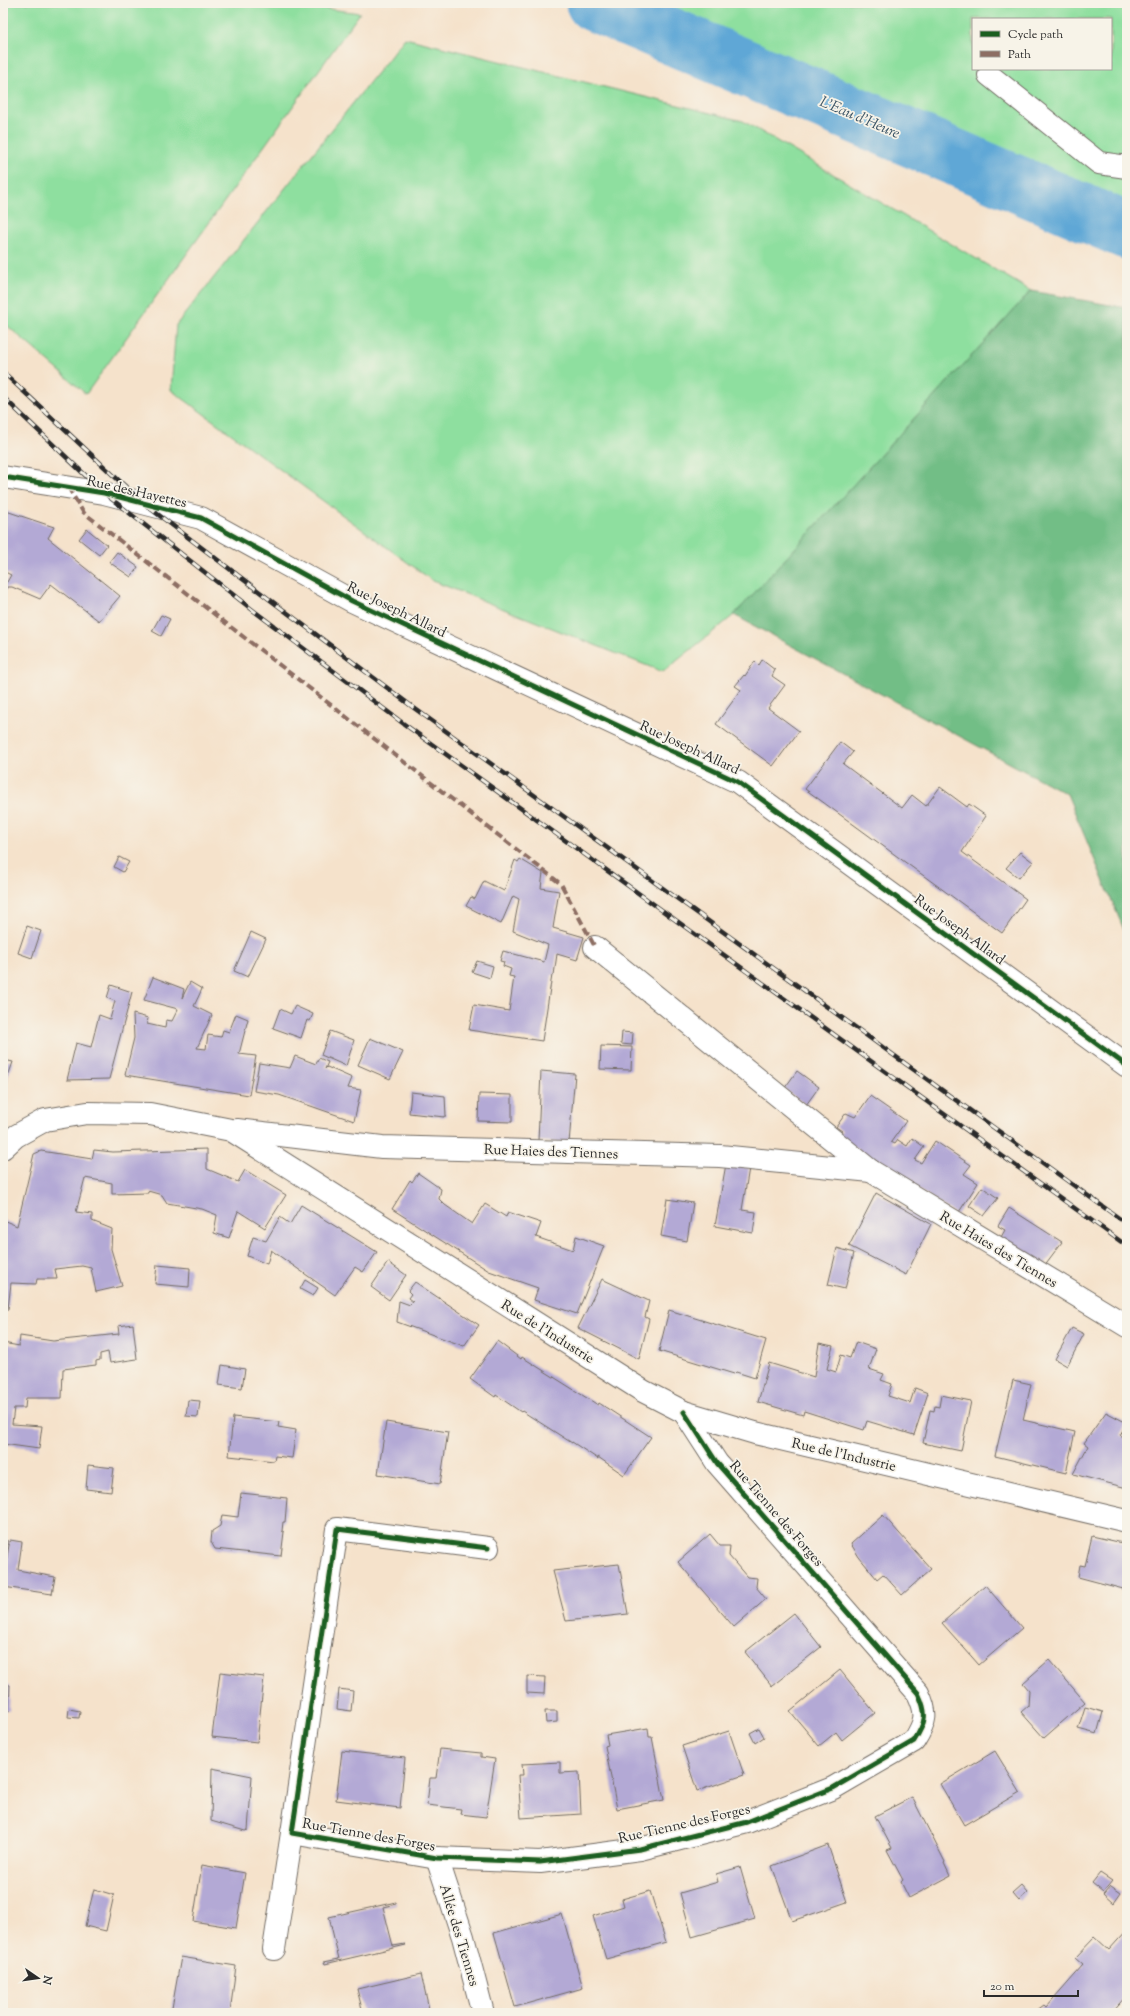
<svg xmlns="http://www.w3.org/2000/svg" width="1130" height="2016" font-family="'Sorts Mill Goudy',serif">
<style>
.green{fill:#8edf9f;stroke:#5c8565;fill-rule:evenodd}
.forest{fill:#72be86;stroke:#4e7458}
.lines{fill:none;stroke-linecap:round;stroke-linejoin:round}
.river{stroke:#5fa7d6;stroke-width:57}
.building{fill:#b3a9d5}
.minor-casing{stroke:#726b63;stroke-width:24}
.minor{stroke:#fff;stroke-width:22}
.rail-casing{stroke:#2b2b2b;stroke-width:4.5}
.rail{stroke:#f7f3e8;stroke-width:3;stroke-dasharray:9;stroke-linecap:butt}
.quiet{stroke:#8d6e63;stroke-width:4;stroke-dasharray:8 4;stroke-linecap:butt}
.cycleway-casing{stroke:#f7f3e8;stroke-width:8}
.cycleway{stroke:#1b5e20;stroke-width:5}
.labels{text-anchor:middle;stroke-width:3.5;stroke-linejoin:round;paint-order:stroke}
.street-label{font-size:14px;fill:#2b2b2b;stroke:#f7f3e8}
.water-label{font-size:15px;font-style:italic;fill:#3d5667;stroke:#f7f3e8}
</style>
<rect width="100%" height="100%" fill="#f7f3e8"/>
<filter id="ink" filterUnits="userSpaceOnUse"><feTurbulence type="fractalNoise" baseFrequency=".025" numOctaves="2"/><feDisplacementMap in="SourceGraphic" scale="8" xChannelSelector="R" yChannelSelector="G"/><feConvolveMatrix kernelMatrix="1 2 1 2 8 2 1 2 1" color-interpolation-filters="sRGB"/></filter>
<filter id="wash" filterUnits="userSpaceOnUse"><feTurbulence type="fractalNoise" baseFrequency=".012" numOctaves="4" result="noise"/><feDisplacementMap in="SourceGraphic" scale="16" xChannelSelector="R" yChannelSelector="G"/><feGaussianBlur stdDeviation="0.9" result="paint"/><feColorMatrix in="noise" values="0 0 0 0 0 0 0 0 0 0 0 0 0 0 0 0 0 1.4 0 .05"/><feComposite in="paint" operator="in"/></filter>
<g filter="url(#wash)">
<rect width="100%" height="100%" fill="#f5e2cb"/>
<!-- green -->
<g class="green">
<polygon points="3,3 283,3 360,13 86,394 3,322"/>
<path d="M656,3H1127V210ZM973,19H1111V69H973Z"/>
<polygon points="405,38 743,121 1031,291 734,615 663,672 433,581 171,390 176,325"/>
</g>
<!-- forest -->
<polygon class="forest" points="1031,291 1127,308 1127,937 1067,794 734,615"/>
<g class="lines">
<!-- river -->
<polyline class="river" points="594,3 1127,231"/>
</g>
<g id="blocks">
<!-- building -->
<g class="building">
<polygon points="3,510 54,527 48,538 120,596 99,621 51,584 40,599 12,587 7,587 5,591 3,590 3,583 7,582 11,575 3,571"/>
<polygon points="87,529 107,545 99,555 79,539"/>
<polygon points="117,552 138,567 131,577 109,562"/>
<polygon points="161,615 170,619 161,636 152,631"/>
<polygon points="762,660 775,670 772,676 785,685 768,708 799,731 773,766 716,724 741,690 735,686 744,675 745,676 755,661 759,665"/>
<polygon points="840,742 853,752 843,764 902,808 912,795 926,806 940,787 967,807 969,804 986,816 962,852 1026,899 1002,933 805,789"/>
<polygon points="1020,852 1033,862 1019,878 1006,868"/>
<polygon points="119,857 129,862 123,872 114,867"/>
<polygon points="520,859 543,873 541,888 559,891 553,928 584,937 577,960 557,954 554,975 552,975 542,1041 469,1030 474,1005 509,1011 514,977 509,976 511,969 503,966 504,962 500,961 503,951 544,962 548,945 513,931 519,899 513,896 501,924 466,906 471,897 475,899 484,881 504,891 515,860 518,862"/>
<polygon points="27,926 41,931 32,958 18,953"/>
<polygon points="251,932 266,939 248,977 234,971"/>
<polygon points="477,961 493,966 490,978 472,972"/>
<polygon points="153,977 184,989 182,998 190,982 202,989 194,1006 212,1015 197,1048 206,1049 208,1035 221,1037 223,1030 229,1032 236,1014 248,1019 239,1054 256,1056 249,1095 125,1075 134,1038 133,1014 148,1018 147,1024 165,1028 166,1020 172,1021 178,1009 144,1000"/>
<polygon points="111,985 132,992 109,1079 67,1080 76,1043 91,1047 99,1015 110,1019 115,1001 107,998"/>
<polygon points="295,1006 313,1014 310,1021 307,1020 301,1038 273,1028 280,1009 291,1014"/>
<polygon points="330,1031 354,1040 346,1066 321,1055"/>
<polygon points="622,1032 633,1033 632,1045 621,1044"/>
<polygon points="370,1038 403,1052 390,1079 358,1065"/>
<polygon points="601,1046 632,1047 631,1070 600,1069"/>
<polygon points="295,1056 316,1064 319,1058 328,1062 325,1069 327,1067 352,1078 348,1088 361,1090 354,1121 279,1095 254,1091 259,1063 290,1068"/>
<polygon points="4,1060 13,1062 5,1085 3,1084"/>
<polygon points="541,1071 575,1074 569,1143 538,1141"/>
<polygon points="797,1071 819,1087 806,1105 784,1089"/>
<polygon points="411,1092 445,1096 446,1116 444,1116 444,1117 409,1113"/>
<polygon points="479,1094 512,1095 512,1122 478,1121"/>
<polygon points="870,1096 906,1121 891,1142 895,1144 898,1140 907,1146 912,1138 924,1147 915,1160 921,1163 935,1141 971,1165 964,1174 978,1183 957,1215 838,1137 842,1131 836,1127 846,1113 855,1117"/>
<polygon points="207,1149 207,1169 238,1182 245,1170 286,1195 265,1228 238,1211 229,1238 214,1233 217,1215 202,1209 167,1203 162,1195 148,1191 148,1193 112,1194 112,1183 85,1178 76,1212 92,1214 92,1221 112,1229 111,1249 122,1286 96,1292 91,1268 82,1266 55,1269 57,1279 37,1279 36,1284 11,1283 8,1309 3,1310 3,1220 17,1226 34,1154 41,1151 92,1159 94,1150 113,1152"/>
<polygon points="726,1164 749,1168 742,1210 756,1212 753,1233 715,1226"/>
<polygon points="418,1173 441,1189 439,1199 445,1205 472,1224 485,1204 506,1217 508,1212 541,1223 536,1237 573,1250 576,1236 604,1246 577,1314 534,1300 538,1288 489,1271 392,1209 410,1180 412,1182"/>
<polygon points="982,1187 998,1198 984,1216 969,1206"/>
<polygon points="876,1193 931,1224 906,1275 849,1246"/>
<polygon points="667,1199 693,1203 687,1241 661,1236"/>
<polygon points="301,1205 377,1252 363,1272 355,1267 335,1295 271,1250 267,1264 247,1256 253,1237 266,1241 280,1217 290,1224"/>
<polygon points="1009,1208 1062,1242 1041,1270 997,1244 1005,1230 998,1226"/>
<polygon points="837,1248 854,1253 845,1289 828,1285"/>
<polygon points="388,1262 406,1275 389,1300 371,1287"/>
<polygon points="157,1265 190,1268 189,1287 155,1284"/>
<polygon points="602,1279 649,1301 645,1317 649,1319 639,1359 578,1328"/>
<polygon points="305,1280 318,1288 313,1296 300,1289"/>
<polygon points="415,1282 479,1325 464,1346 397,1322 399,1301 410,1305 413,1302 408,1298 411,1294 408,1291"/>
<polygon points="669,1310 766,1340 755,1378 736,1372 734,1374 659,1351"/>
<polygon points="133,1324 137,1359 110,1363 108,1352 100,1354 100,1360 96,1361 96,1365 63,1369 62,1398 26,1398 25,1408 14,1408 12,1424 42,1426 39,1449 3,1444 3,1343 19,1346 20,1336 53,1341 119,1334 118,1326"/>
<polygon points="1072,1328 1084,1334 1067,1366 1055,1359"/>
<polygon points="497,1341 521,1359 522,1357 598,1405 599,1403 651,1437 624,1475 598,1457 598,1459 572,1442 572,1443 522,1411 521,1412 496,1395 495,1397 470,1379"/>
<polygon points="856,1342 876,1349 869,1369 884,1374 881,1380 892,1384 888,1396 910,1403 915,1388 928,1393 914,1435 867,1421 864,1430 804,1411 803,1415 758,1402 769,1363 814,1377 819,1343 833,1346 827,1369 836,1372 841,1355 850,1358"/>
<polygon points="222,1365 245,1369 242,1388 219,1385"/>
<polygon points="1013,1380 1031,1384 1023,1420 1075,1432 1066,1473 995,1456"/>
<polygon points="941,1395 971,1401 961,1451 923,1443 930,1410 934,1411 935,1406 939,1407"/>
<polygon points="188,1400 200,1401 198,1417 186,1416"/>
<polygon points="1106,1412 1127,1423 1120,1435 1127,1439 1127,1488 1073,1474 1088,1446 1084,1443"/>
<polygon points="233,1417 279,1422 278,1427 296,1430 292,1458 275,1456 274,1461 229,1456"/>
<polygon points="386,1422 448,1432 440,1484 378,1474"/>
<polygon points="88,1465 114,1468 111,1492 86,1489"/>
<polygon points="241,1493 287,1498 285,1522 283,1522 282,1531 284,1532 281,1556 215,1549 211,1542 212,1531 220,1526 222,1515 238,1517"/>
<polygon points="883,1515 931,1569 902,1595 883,1574 877,1579 859,1557 851,1544"/>
<polygon points="710,1534 720,1546 730,1546 729,1556 747,1577 757,1578 756,1587 766,1599 734,1627 678,1562"/>
<polygon points="1092,1536 1127,1544 1127,1590 1078,1577 1080,1565 1085,1566"/>
<polygon points="3,1540 8,1541 4,1566 3,1565"/>
<polygon points="10,1540 22,1542 18,1570 55,1577 52,1594 3,1587 3,1568 5,1568"/>
<polygon points="619,1564 628,1614 566,1621 553,1571"/>
<polygon points="985,1585 1022,1628 979,1665 942,1623"/>
<polygon points="794,1613 821,1647 772,1686 745,1652"/>
<polygon points="1049,1660 1085,1702 1044,1738 1021,1712 1028,1706 1029,1690 1023,1683"/>
<polygon points="840,1670 875,1713 842,1740 836,1732 819,1746 790,1711"/>
<polygon points="220,1672 264,1677 257,1742 212,1737"/>
<polygon points="527,1676 545,1677 544,1694 527,1693"/>
<polygon points="3,1684 10,1685 9,1711 3,1710"/>
<polygon points="339,1689 353,1691 351,1711 337,1709"/>
<polygon points="1085,1707 1103,1712 1097,1734 1078,1729"/>
<polygon points="69,1709 80,1711 79,1718 68,1717"/>
<polygon points="545,1711 557,1711 557,1722 546,1723"/>
<polygon points="648,1728 649,1737 652,1737 664,1800 617,1809 605,1746 608,1745 606,1735"/>
<polygon points="759,1728 764,1737 755,1743 750,1733"/>
<polygon points="729,1731 744,1775 697,1791 682,1746"/>
<polygon points="440,1749 481,1753 481,1757 495,1759 486,1817 460,1814 461,1809 427,1805 430,1778 436,1778"/>
<polygon points="342,1751 405,1758 400,1808 336,1800"/>
<polygon points="995,1751 1020,1792 964,1825 940,1784"/>
<polygon points="560,1762 560,1773 579,1772 581,1814 521,1818 518,1775 523,1775 522,1764"/>
<polygon points="212,1768 252,1776 248,1830 245,1831 211,1821"/>
<polygon points="912,1797 945,1862 944,1863 950,1876 909,1898 901,1882 903,1880 887,1850 892,1848 875,1816"/>
<polygon points="828,1845 847,1902 792,1921 772,1866"/>
<polygon points="202,1865 245,1873 236,1928 193,1921"/>
<polygon points="740,1867 755,1919 692,1937 680,1893 718,1882 716,1874"/>
<polygon points="1100,1873 1112,1881 1103,1892 1092,1883"/>
<polygon points="1021,1885 1027,1892 1019,1901 1012,1893"/>
<polygon points="1111,1886 1121,1893 1114,1903 1104,1894"/>
<polygon points="94,1889 114,1895 106,1931 85,1926"/>
<polygon points="650,1891 666,1942 606,1959 593,1916 624,1906 622,1899"/>
<polygon points="396,1902 396,1904 383,1907 393,1946 405,1944 406,1945 325,1964 324,1962 339,1959 329,1917"/>
<polygon points="562,1914 583,1988 515,2007 494,1933"/>
<polygon points="1127,1930 1127,1995 1111,2013 1033,2013 1044,2005 1046,2007 1083,1965 1075,1958 1095,1937 1109,1950"/>
<polygon points="181,1957 236,1966 230,2013 198,2013 172,2008"/>
<polygon points="421,1974 430,2013 363,2013 357,1989"/>
</g>
</g>
</g>
<g filter="url(#ink)">
<use href="#blocks" fill-opacity="0" stroke="#726b63" stroke-width="1"/>
<g class="lines">
<!-- minor casing -->
<g class="minor-casing">
<g id="minor">
<polyline points="989,75 1099,163 1127,167"/>
<polyline points="3,477 104,493 201,518 352,601 738,782 1127,1066"/>
<polyline points="595,947 871,1171 1127,1326"/>
<polyline points="237,1130 382,1147 720,1156 871,1171"/>
<polyline points="3,1148 16,1136 45,1120 87,1113 150,1114 231,1130 643,1391 684,1412 755,1433 1127,1521"/>
<path d="M488,1548L337,1529L292,1833L437,1858L540,1862L640,1849L747,1822L833,1788L914,1741C926,1722 928,1714 918,1693L717,1463L684,1412"/>
<polyline points="437,1858 463,1937 483,2013"/>
<polyline points="274,1949 292,1833"/>
</g>
</g>
<!-- minor -->
<use href="#minor" class="minor"/>
<!-- rail casing -->
<g class="rail-casing">
<g id="rail">
<polyline points="3,372 143,503 269,599 414,708 1127,1224"/>
<polyline points="3,397 104,493 254,611 404,724 1127,1246"/>
</g>
</g>
<!-- rail -->
<use href="#rail" class="rail"/>
<!-- quiet -->
<polyline class="quiet" points="68,487 83,512 561,884 595,947"/>
<!-- cycleway casing -->
<g class="cycleway-casing">
<g id="cycleway">
<polyline points="3,477 104,493 201,518 352,601 738,782 1127,1066"/>
<path d="M488,1548L337,1529L292,1833L437,1858L540,1862L640,1849L747,1822L833,1788L914,1741C926,1722 928,1714 918,1693L717,1463L684,1412"/>
</g>
</g>
<!-- cycleway -->
<use href="#cycleway" class="cycleway"/>
</g>
</g>
<g class="labels">
<!-- street labels -->
<g class="street-label">
<text transform="translate(137 491) rotate(13)" y="5">Rue des Hayettes</text>
<text transform="translate(397 609) rotate(26)" y="5">Rue Joseph Allard</text>
<text transform="translate(690 747) rotate(25)" y="5">Rue Joseph Allard</text>
<text transform="translate(960 929) rotate(36)" y="5">Rue Joseph Allard</text>
<text transform="translate(551 1151) rotate(2)" y="5">Rue Haies des Tiennes</text>
<text transform="translate(999 1249) rotate(31)" y="5">Rue Haies des Tiennes</text>
<text transform="translate(548 1331) rotate(32)" y="5">Rue de l'Industrie</text>
<text transform="translate(844 1454) rotate(13)" y="5">Rue de l'Industrie</text>
<text transform="translate(777 1513) rotate(49)" y="5">Rue Tienne des Forges</text>
<text transform="translate(684 1823) rotate(-13)" y="5">Rue Tienne des Forges</text>
<text transform="translate(369 1834) rotate(10)" y="5">Rue Tienne des Forges</text>
<text transform="translate(460 1935) rotate(73)" y="5">Allée des Tiennes</text>
</g>
<!-- water labels -->
<g class="water-label">
<text transform="translate(860 117) rotate(23)" y="5">L'Eau d'Heure</text>
</g>
</g>
<!-- margin -->
<rect width="1130" height="2016" fill="none" stroke="#f7f3e8" stroke-width="16"/>
<!-- legend -->
<rect x="972" y="18" width="140" height="52" fill="#f7f3e8" stroke="#a5a39c"/>
<rect x="980" y="31" width="20" height="6" fill="#1b5e20" stroke="#a5a39c"/>
<text x="1008" y="38" font-size="12" fill="#2b2b2b">Cycle path</text>
<rect x="980" y="51" width="20" height="6" fill="#8d6e63" stroke="#a5a39c"/>
<text x="1008" y="58" font-size="12" fill="#2b2b2b">Path</text>
<!-- north arrow -->
<g transform="translate(38 1978) rotate(103)" stroke="#f7f3e8" stroke-width="3" paint-order="stroke">
<path d="M0-3L7 15L0 10L-7 15Z" fill="#2b2b2b"/>
<text y="-6" font-size="11" font-weight="bold" text-anchor="middle" fill="#2b2b2b">N</text>
</g>
<!-- scale -->
<path d="M984 1990v6h94v-6" fill="none" stroke="#2b2b2b" stroke-width="2"/>
<text x="990" y="1990" font-size="12" fill="#2b2b2b" stroke="#f7f3e8" stroke-width="3" paint-order="stroke">20 m</text>
</svg>
